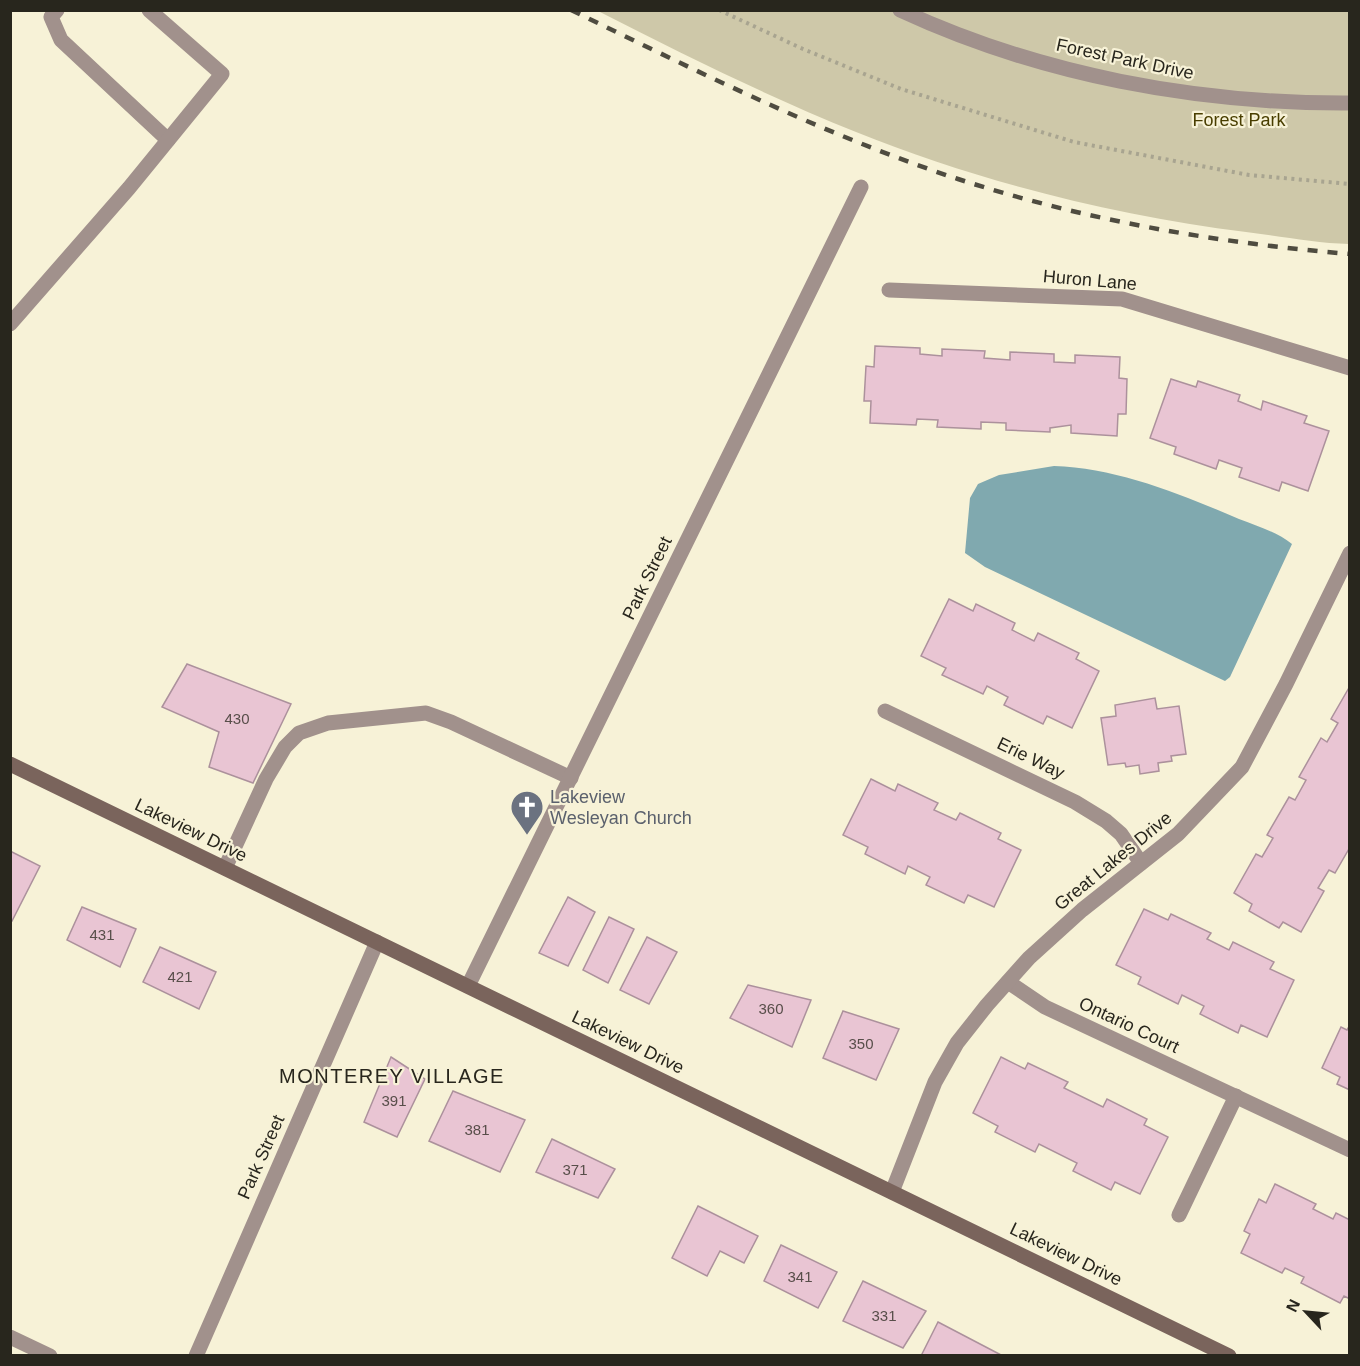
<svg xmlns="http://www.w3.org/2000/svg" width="1360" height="1366" font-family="Arial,sans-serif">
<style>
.green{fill:#cec8a9}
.water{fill:#80a9af}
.building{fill:#e9c5d3;stroke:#ac919c;stroke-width:1.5}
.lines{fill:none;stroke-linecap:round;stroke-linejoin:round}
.path{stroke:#a8a490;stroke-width:4;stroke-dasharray:3 4.5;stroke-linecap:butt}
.lane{stroke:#a1918c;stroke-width:15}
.street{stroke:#a1918c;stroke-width:15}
.secondary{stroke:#7a645c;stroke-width:15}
.rail{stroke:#4f4c40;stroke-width:4.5;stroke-dasharray:10 10;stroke-linecap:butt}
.labels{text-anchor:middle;stroke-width:4.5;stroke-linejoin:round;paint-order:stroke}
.number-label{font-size:15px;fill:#584e4a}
.street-label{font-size:18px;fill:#28261d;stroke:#f7f2d7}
.park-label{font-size:18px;fill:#493e00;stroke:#f7f2d7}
.worship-label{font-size:18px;fill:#5b616d;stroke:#f7f2d7;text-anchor:start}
.neighbourhood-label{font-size:20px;letter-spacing:1.5px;fill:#28261d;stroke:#f7f2d7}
</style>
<rect width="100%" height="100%" fill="#f7f2d7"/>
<!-- green -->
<path class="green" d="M598,11H1349V244C1315,243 1280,236 1246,232C1114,215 980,182 856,132C769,97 682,54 598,11Z"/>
<!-- water -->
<path class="water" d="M1054,466C1117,468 1181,494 1239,519C1257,526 1277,532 1292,544L1230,677L1225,681L985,567L965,553L970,498L978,484L999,475Z"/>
<!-- building -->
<g class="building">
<polygon points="875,346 920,348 920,354 942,356 942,349 985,351 984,358 1010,360 1010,352 1054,354 1054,362 1075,363 1075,355 1120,357 1119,378 1127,379 1126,414 1118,414 1117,436 1071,433 1071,425 1050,428 1050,432 1006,430 1006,423 981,422 981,429 937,427 938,420 917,419 916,425 870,423 871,401 864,401 866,366 874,367"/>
<polygon points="1171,379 1196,387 1198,381 1240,395 1238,401 1261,410 1263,401 1307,416 1304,423 1329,431 1308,491 1282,482 1279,491 1239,477 1242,468 1219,460 1216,469 1174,454 1176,447 1150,438"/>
<polygon points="949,599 973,611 976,604 1015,623 1012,630 1034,641 1038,633 1079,653 1076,659 1099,671 1072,728 1047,716 1043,724 1004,705 1008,697 987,686 983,694 942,675 946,668 921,656"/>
<polygon points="187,664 291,704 253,783 209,767 219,732 162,707"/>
<polygon points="1350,686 1350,847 1335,873 1329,870 1318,888 1324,891 1301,932 1283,922 1279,928 1249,911 1252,904 1234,893 1256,854 1262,857 1273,838 1267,835 1289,797 1295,800 1306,780 1299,777 1321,738 1327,742 1338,723 1331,719"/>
<polygon points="1155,698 1157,709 1179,706 1186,754 1171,756 1172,761 1158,763 1159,771 1140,774 1139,765 1126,767 1125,763 1108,765 1101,718 1116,716 1115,705"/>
<polygon points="871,779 895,791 898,784 938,803 934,810 956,820 960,813 1001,833 998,839 1021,850 994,907 968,895 964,903 926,885 930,877 908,866 905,874 865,854 868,847 843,835"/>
<polygon points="10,851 40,866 12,921 10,920"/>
<polygon points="568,897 595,912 568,966 539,953"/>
<polygon points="82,907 136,929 120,967 67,940"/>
<polygon points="1144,909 1168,920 1171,914 1211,933 1207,939 1229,950 1233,942 1274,962 1270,969 1294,980 1267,1037 1241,1025 1238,1033 1200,1014 1204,1006 1182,995 1178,1004 1138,984 1141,977 1116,965"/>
<polygon points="609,917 634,929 608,983 583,970"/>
<polygon points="647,937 677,952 649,1004 620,990"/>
<polygon points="160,947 216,972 199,1009 143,982"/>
<polygon points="748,985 811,1000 792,1047 730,1018"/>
<polygon points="843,1011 899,1029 876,1080 823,1058"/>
<polygon points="1350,1025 1350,1090 1337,1084 1340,1077 1322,1068 1341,1027 1347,1030"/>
<polygon points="391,1057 425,1079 397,1137 364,1122"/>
<polygon points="1001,1057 1025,1069 1028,1063 1068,1082 1064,1088 1103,1107 1107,1099 1147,1119 1144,1125 1168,1137 1140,1194 1115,1182 1111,1190 1073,1171 1077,1163 1039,1144 1035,1152 995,1132 998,1126 973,1113"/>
<polygon points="453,1091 525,1120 500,1172 429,1141"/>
<polygon points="552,1139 615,1169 598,1198 536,1172"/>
<polygon points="1275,1184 1316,1204 1313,1209 1333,1219 1336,1213 1350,1220 1350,1299 1344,1296 1340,1303 1301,1283 1304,1277 1285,1268 1282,1273 1241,1253 1250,1234 1244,1231 1259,1199 1266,1203"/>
<polygon points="698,1206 758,1236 744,1263 720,1251 707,1276 672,1258"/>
<polygon points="781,1245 837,1272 818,1308 764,1281"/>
<polygon points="863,1281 926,1311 903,1348 843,1321"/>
<polygon points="938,1322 1003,1356 921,1356"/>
</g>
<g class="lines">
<!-- path -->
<polyline class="path" points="719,10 803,49 901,89 1074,142 1249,175 1350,184"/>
<!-- lane -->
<g class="lane">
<polyline points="57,10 51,17 61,40 168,140"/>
<polyline points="10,324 129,188 222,74 149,10"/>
<polyline points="225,868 266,779 285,747 299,733 328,723 426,713 451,722 571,778"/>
</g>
<!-- street -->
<g class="street">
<path d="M900,10C1040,75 1197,104 1350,103"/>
<polyline points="889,290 1122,299 1350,368"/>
<polyline points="885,711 1075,802 1106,821 1121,834 1141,863"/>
<polyline points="1008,982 1045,1007 1350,1150"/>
<polyline points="468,986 861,187"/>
<polyline points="892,1192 935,1082 957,1043 987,1005 1029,958 1082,910 1178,834 1242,767 1286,684 1350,553"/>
<polyline points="1179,1215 1236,1096"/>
<polyline points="10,1337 50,1356"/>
<polyline points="196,1356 377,942"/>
</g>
<!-- secondary -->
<polyline class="secondary" points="10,764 1229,1356"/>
<!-- rail -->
<path class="rail" d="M571,10C697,71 824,135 958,179C1084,220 1217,243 1350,254"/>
</g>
<!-- icons -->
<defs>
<g id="church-pin" transform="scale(1.725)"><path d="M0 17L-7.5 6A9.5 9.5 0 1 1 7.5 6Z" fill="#6b7280" stroke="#f7f2d7"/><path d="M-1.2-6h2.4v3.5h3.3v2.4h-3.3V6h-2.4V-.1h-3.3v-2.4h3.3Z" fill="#fff"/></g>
</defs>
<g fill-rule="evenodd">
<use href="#church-pin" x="527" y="807"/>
</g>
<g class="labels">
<!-- number labels -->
<g class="number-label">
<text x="237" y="724">430</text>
<text x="102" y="940">431</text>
<text x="180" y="982">421</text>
<text x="771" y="1014">360</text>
<text x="861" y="1049">350</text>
<text x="394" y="1106">391</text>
<text x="477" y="1135">381</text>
<text x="575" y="1175">371</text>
<text x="800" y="1282">341</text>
<text x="884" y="1321">331</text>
</g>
<!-- street labels -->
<g class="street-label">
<text transform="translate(1125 59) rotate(12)" y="6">Forest Park Drive</text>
<text transform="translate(1090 280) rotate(5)" y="6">Huron Lane</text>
<text transform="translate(647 578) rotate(-64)" y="6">Park Street</text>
<text transform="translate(1031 758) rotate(26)" y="6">Erie Way</text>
<text transform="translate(191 830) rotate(26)" y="6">Lakeview Drive</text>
<text transform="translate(1113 861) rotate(-39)" y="6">Great Lakes Drive</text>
<text transform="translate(1129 1025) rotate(25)" y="6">Ontario Court</text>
<text transform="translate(628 1042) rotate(26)" y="6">Lakeview Drive</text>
<text transform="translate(261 1157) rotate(-66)" y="6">Park Street</text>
<text transform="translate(1066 1254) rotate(26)" y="6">Lakeview Drive</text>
</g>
<!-- park labels -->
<g class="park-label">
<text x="1239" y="126">Forest Park</text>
</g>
<!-- worship labels -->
<g class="worship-label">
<text x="550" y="803">Lakeview<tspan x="550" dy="21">Wesleyan Church</tspan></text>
</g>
<!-- neighbourhood labels -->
<g class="neighbourhood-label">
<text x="392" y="1083">MONTEREY VILLAGE</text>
</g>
</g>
<!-- border -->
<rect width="1360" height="1366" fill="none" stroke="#28261d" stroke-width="24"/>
<!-- north arrow -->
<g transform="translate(1306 1312) rotate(296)" stroke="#f7f2d7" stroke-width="4.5" paint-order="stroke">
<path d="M0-4.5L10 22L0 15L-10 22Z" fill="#28261d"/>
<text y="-9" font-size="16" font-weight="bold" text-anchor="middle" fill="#28261d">N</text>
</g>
</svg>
